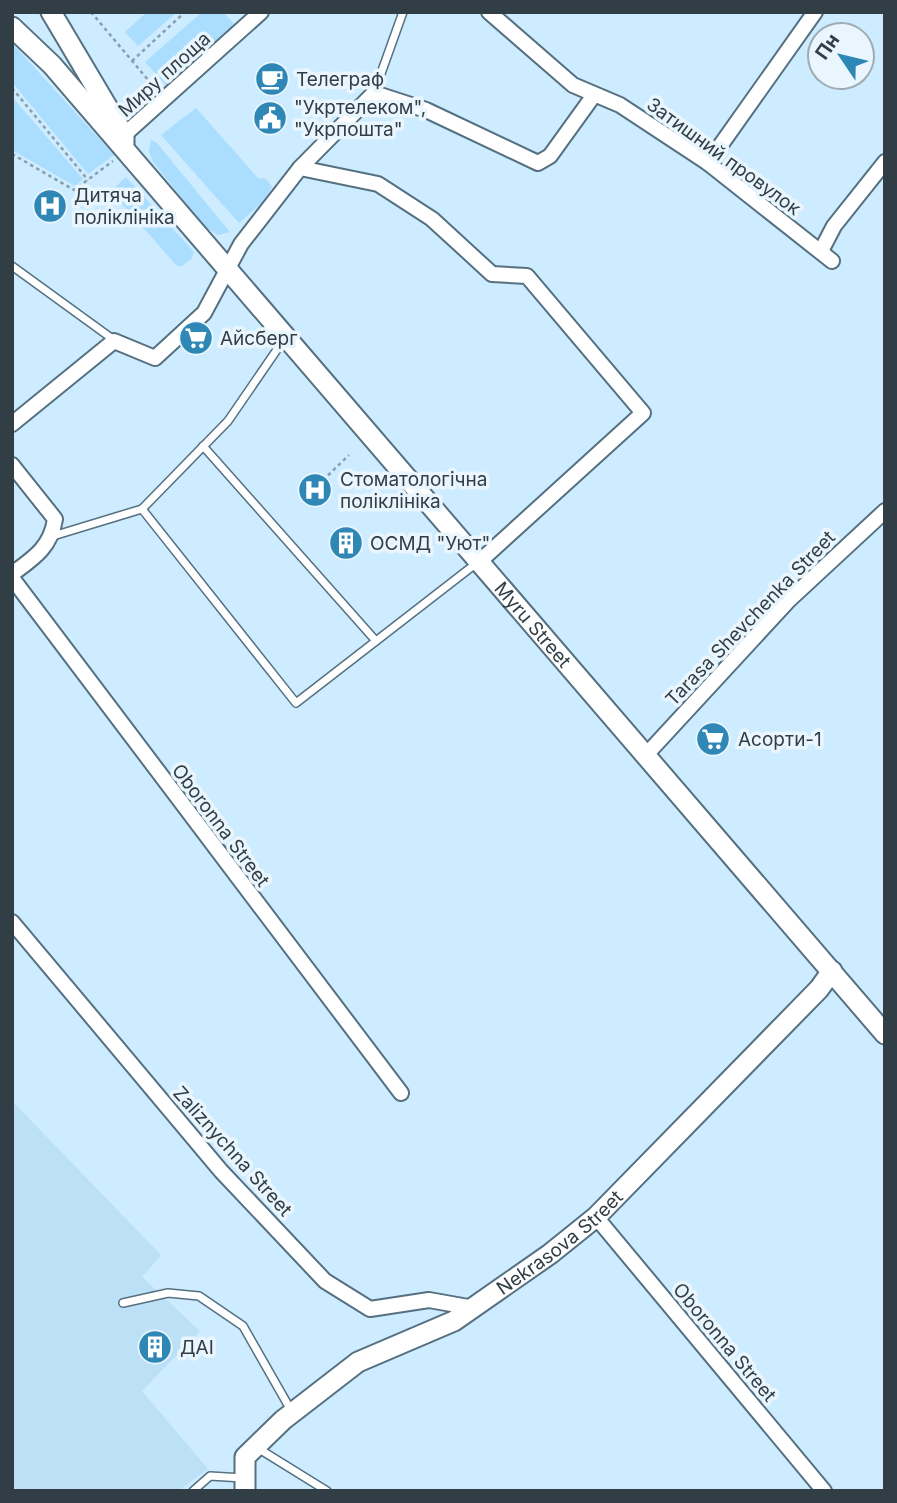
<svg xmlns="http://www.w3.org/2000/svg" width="897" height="1503" font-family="Inter,sans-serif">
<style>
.built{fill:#bce1f7}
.green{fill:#aaddfe}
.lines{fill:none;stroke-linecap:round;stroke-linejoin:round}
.lane-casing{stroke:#557080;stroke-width:10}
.street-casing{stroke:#557080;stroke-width:18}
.secondary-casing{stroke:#557080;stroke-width:23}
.path{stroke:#889eab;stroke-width:2.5;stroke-dasharray:3.5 3.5;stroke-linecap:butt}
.lane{stroke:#fff;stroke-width:7}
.street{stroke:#fff;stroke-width:14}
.secondary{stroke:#fff;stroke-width:19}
.labels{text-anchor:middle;stroke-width:7;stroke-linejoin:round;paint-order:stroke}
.street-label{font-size:19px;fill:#323e45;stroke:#eaf6fe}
.poi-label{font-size:19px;fill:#323e45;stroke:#eaf6fe;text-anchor:start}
</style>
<rect width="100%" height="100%" fill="#ceecff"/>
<!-- built -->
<polygon class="built" points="15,1104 161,1255 142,1277 200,1331 142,1391 208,1469 178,1491 12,1491 12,1107"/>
<!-- green -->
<g class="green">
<polygon points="147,12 177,12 138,46 125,32"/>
<polygon points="202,12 223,12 234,24 166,85 145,62"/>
<polygon points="12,43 114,155 88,174 12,82"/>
<polygon points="12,97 83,179 75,186 12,150"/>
<polygon points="196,108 258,178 266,179 272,187 264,201 239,223 161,135"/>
<polygon points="151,140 156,142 230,232 218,235 205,227 153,162 149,151"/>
<polygon points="126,177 194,252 192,258 182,266 177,266 111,191"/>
</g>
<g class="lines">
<!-- lane casing -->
<g class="lane-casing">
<g id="lane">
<polyline points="374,93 403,12"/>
<polyline points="12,266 114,340"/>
<polyline points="203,446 376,641"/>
<polyline points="142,509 296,703 478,562"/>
<polyline points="53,536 142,509 228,421 285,338"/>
<polyline points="123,1303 168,1293 199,1296 243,1326 292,1412"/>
<polyline points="256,1447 327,1491"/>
<polyline points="193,1491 210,1476 243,1478"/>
</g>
</g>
<!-- street casing -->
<g class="street-casing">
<g id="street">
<polyline points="489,12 573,85 620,105 708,163 832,261"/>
<polyline points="124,135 261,12"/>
<polyline points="708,163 815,12"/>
<polyline points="300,168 378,184 432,219 492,274 527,276 643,413 479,562"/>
<polyline points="821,251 834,226 885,162"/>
<polyline points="12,424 114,341 155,358 204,313 241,244 300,168 374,93 426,110 538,163 550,156 594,95"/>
<path d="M12,465L55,519C51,547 34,558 12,574"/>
<polyline points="12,578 401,1093"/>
<polyline points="646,755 789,600 885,511"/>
<polyline points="12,922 221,1171 325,1281 370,1309 429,1300 474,1308"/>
<polyline points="596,1217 824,1491"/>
</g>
</g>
<!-- secondary casing -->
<g class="secondary-casing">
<g id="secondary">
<polyline points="51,12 124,135 124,144"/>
<path id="s1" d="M12,27L52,65L885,1034"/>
<path id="s2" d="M245,1491V1457L283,1420L358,1362L454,1321L550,1254L596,1217L819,989L832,971"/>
</g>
</g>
<!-- path -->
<g class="path">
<polyline points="91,12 154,87"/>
<polyline points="132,61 185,12"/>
<polyline points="12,88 88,180"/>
<polyline points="12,154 74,190 113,161"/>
<polyline points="318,485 349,455"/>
</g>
<!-- lane -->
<use href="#lane" class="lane"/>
<!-- street -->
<use href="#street" class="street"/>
<!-- secondary -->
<use href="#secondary" class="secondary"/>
</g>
<!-- icons -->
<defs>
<g id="cafe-disc" transform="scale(1.75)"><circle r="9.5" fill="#2f87b5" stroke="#eaf6fe"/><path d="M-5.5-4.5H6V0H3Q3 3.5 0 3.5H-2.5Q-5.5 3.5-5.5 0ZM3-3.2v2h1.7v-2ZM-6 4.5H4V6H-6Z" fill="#fff"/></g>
<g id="civic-disc" transform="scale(1.75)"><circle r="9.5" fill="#2f87b5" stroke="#eaf6fe"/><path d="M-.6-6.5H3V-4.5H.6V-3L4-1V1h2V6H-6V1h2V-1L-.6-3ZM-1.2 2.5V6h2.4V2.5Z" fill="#fff"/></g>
<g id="hospital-disc" transform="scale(1.75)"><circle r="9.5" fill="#2f87b5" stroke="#eaf6fe"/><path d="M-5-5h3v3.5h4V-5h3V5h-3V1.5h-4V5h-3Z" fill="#fff"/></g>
<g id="supermarket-disc" transform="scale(1.75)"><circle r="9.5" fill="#2f87b5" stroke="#eaf6fe"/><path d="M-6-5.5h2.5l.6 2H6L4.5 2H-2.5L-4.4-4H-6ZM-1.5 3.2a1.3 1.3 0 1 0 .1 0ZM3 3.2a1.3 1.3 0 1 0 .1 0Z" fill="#fff"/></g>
<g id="building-disc" transform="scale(1.75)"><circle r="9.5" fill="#2f87b5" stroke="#eaf6fe"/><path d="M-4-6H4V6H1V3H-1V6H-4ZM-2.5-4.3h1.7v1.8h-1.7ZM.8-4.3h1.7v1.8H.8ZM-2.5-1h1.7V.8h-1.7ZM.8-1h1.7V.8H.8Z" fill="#fff"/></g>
</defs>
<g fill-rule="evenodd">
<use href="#cafe-disc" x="272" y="79"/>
<use href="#civic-disc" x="270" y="118"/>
<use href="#hospital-disc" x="50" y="206"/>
<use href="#supermarket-disc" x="196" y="338"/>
<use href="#hospital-disc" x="315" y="490"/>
<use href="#building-disc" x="346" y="543"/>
<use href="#supermarket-disc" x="713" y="739"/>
<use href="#building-disc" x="155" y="1347"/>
</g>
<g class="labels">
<!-- street labels -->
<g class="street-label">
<text transform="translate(164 74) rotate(-42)" y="7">Миру площа</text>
<text transform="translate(724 156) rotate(36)" y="7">Затишний провулок</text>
<text transform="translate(750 618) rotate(-46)" y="7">Tarasa Shevchenka Street</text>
<text dy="7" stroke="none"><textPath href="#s1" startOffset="793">Myru Street</textPath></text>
<text transform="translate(221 825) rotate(53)" y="7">Oboronna Street</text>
<text transform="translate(233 1151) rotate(48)" y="7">Zaliznychna Street</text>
<text dy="7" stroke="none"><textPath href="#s2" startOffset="418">Nekrasova Street</textPath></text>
<text transform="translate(725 1342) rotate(50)" y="7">Oboronna Street</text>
</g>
<!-- poi labels -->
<g class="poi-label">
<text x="296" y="86">Телеграф</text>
<text x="294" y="114">"Укртелеком",<tspan x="294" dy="22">"Укрпошта"</tspan></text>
<text x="74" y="202">Дитяча<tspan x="74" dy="22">поліклініка</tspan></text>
<text x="220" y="345">Айсберг</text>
<text x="340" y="486">Стоматологічна<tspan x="340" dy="22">поліклініка</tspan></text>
<text x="370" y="550">ОСМД "Уют"</text>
<text x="738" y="746">Асорти-1</text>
<text x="180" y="1354">ДАІ</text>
</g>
</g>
<!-- border -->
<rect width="897" height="1503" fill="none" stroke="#323e45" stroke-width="28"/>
<!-- north arrow -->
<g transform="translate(841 56) rotate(305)"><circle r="33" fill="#eaf6fe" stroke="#a0acb4" stroke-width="2"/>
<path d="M0-5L12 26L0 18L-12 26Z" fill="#2f87b5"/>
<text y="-10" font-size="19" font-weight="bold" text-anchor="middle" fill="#323e45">Пн</text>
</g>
</svg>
